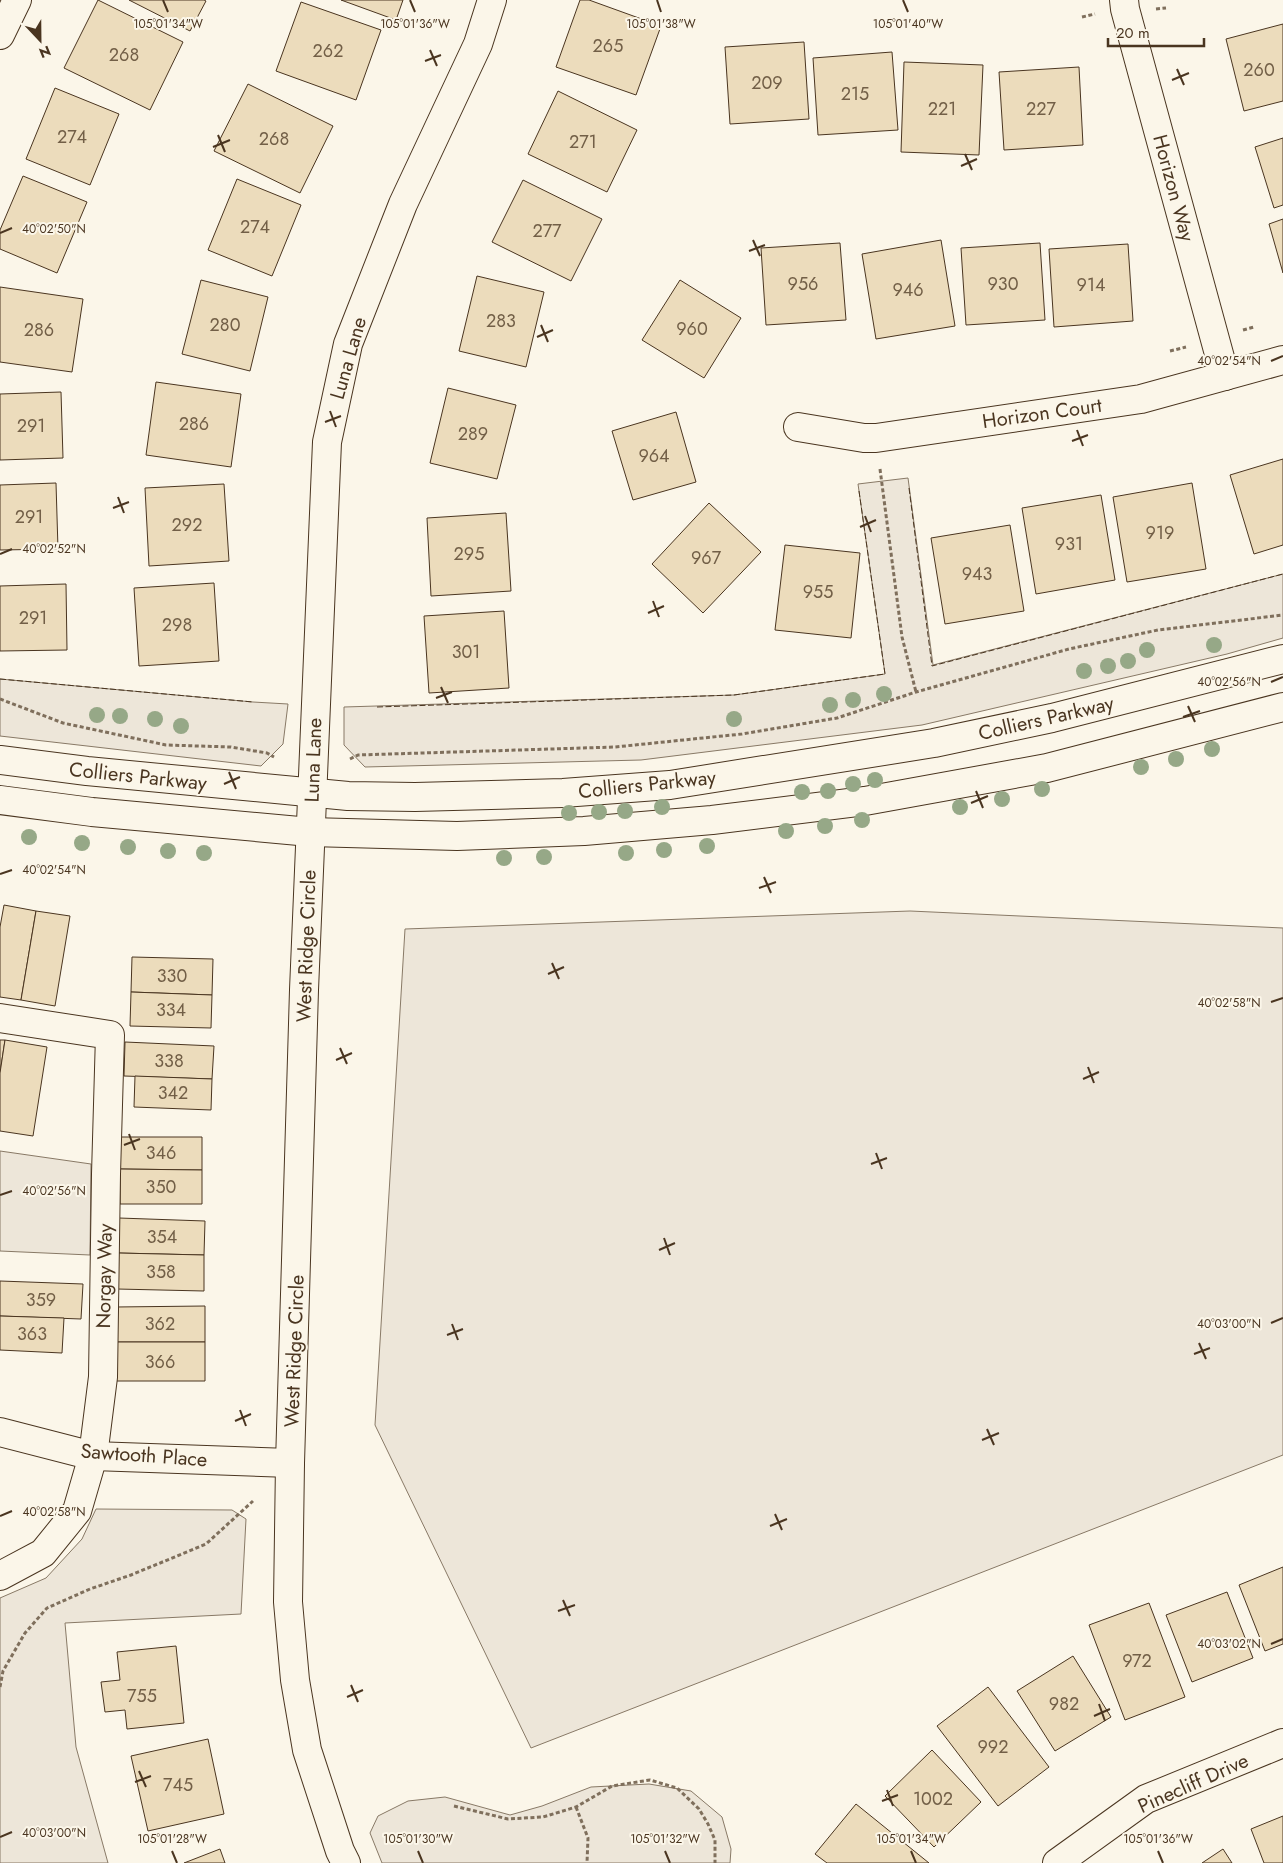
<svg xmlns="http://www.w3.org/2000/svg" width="1283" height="1863" font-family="Jost,sans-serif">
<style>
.green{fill:#ede6d9;stroke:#887966}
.building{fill:#ecdcbc;stroke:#4a3520}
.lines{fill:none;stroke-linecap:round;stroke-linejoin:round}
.minor-casing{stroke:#4a3520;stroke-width:30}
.tertiary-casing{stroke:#4a3520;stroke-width:30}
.path{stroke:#7f6f5c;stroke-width:3;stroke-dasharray:4 2.5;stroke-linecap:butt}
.minor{stroke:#fbf6e9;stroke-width:28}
.tertiary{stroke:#fbf6e9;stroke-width:28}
.fence{stroke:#4a3520;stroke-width:1;stroke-dasharray:6 2.5;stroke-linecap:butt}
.tree{fill:#96a887}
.ticks{fill:none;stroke:#4a3520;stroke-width:2}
.labels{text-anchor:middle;stroke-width:4;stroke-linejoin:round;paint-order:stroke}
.number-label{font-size:18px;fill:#725f47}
.street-label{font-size:20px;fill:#4a3520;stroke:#fbf6e9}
.ticks-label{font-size:12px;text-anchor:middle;fill:#4a3520;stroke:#fbf6e9;stroke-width:4;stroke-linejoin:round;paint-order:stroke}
</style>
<rect width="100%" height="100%" fill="#fbf6e9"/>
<!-- green -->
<g class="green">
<polygon points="908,478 933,665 1283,574 1283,638 1227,654 922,725 641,760 365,767 344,745 344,707 734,695 885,674 858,484"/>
<polygon points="0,679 253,702 288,704 283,744 261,766 0,736"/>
<polygon points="910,911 1283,928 1283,1455 531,1748 375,1425 405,929"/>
<polygon points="0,1151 91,1164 90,1255 0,1251"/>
<polygon points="96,1509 232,1510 246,1519 241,1614 65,1623 76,1747 108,1863 0,1863 0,1598 46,1578 82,1539"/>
<polygon points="649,1784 691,1791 722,1817 731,1849 730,1863 382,1863 370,1833 378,1816 408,1801 445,1797 510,1815 542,1806 591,1787"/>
</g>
<!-- building -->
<g class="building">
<polygon points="98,0 183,42 150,110 64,68"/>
<polygon points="129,0 204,0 206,1 190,31"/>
<polygon points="341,0 403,0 396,20"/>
<polygon points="580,0 589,0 661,26 636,95 556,67"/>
<polygon points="301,2 381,30 356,100 276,71"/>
<polygon points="1283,24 1283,101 1244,111 1226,39"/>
<polygon points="804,42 809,119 730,124 725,47"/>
<polygon points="892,52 898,130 818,135 813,58"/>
<polygon points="904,62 983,65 979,155 901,152"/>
<polygon points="1079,67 1083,145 1004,150 999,72"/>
<polygon points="248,84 333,126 300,193 214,151"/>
<polygon points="55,88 119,114 90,185 26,159"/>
<polygon points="558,91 637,130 607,192 528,154"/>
<polygon points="1283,138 1283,205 1274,208 1255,147"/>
<polygon points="23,176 87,202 57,273 0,249 0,230"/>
<polygon points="237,179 301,205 272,276 208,250"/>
<polygon points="523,180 602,219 571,281 492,242"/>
<polygon points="1283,219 1283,273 1269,224"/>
<polygon points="941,240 955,326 876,339 862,254"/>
<polygon points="840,243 846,320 766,325 761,248"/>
<polygon points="1040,243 1045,320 966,325 961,248"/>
<polygon points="1128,244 1133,321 1054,327 1049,249"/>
<polygon points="477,276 544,292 526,367 459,351"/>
<polygon points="201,280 268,297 250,371 182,354"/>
<polygon points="680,280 741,318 704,378 642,340"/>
<polygon points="0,287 83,299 72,372 0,362"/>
<polygon points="156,382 241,394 231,467 146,455"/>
<polygon points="448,388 516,405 497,479 430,463"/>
<polygon points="61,392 63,458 0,460 0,394"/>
<polygon points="676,412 696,482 633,500 612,431"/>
<polygon points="1283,459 1283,545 1254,554 1230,475"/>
<polygon points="56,483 58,549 0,550 0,485"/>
<polygon points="1192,483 1206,569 1127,582 1113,497"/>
<polygon points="224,484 229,561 149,566 145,488"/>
<polygon points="1101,495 1115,580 1036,594 1022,508"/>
<polygon points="709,503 761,552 703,613 652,564"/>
<polygon points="506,513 511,591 431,596 427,518"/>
<polygon points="1010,525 1024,611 945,624 931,538"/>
<polygon points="785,545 860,553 851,638 775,630"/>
<polygon points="214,583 219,661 139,666 134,588"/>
<polygon points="66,584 67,650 0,651 0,586"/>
<polygon points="504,611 509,688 429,693 424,616"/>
<polygon points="4,905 36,911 21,1000 0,997 0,927"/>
<polygon points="36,911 70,916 55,1006 21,1000"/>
<polygon points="132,957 213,959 212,995 131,992"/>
<polygon points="131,992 212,995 211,1028 130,1026"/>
<polygon points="0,1040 5,1040 0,1073"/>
<polygon points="5,1040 47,1047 33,1136 0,1131 0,1073"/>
<polygon points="125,1042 214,1046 212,1079 124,1076"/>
<polygon points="135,1076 212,1079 211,1110 134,1107"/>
<polygon points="120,1137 202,1137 202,1170 120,1169"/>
<polygon points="120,1169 202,1170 202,1204 120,1204"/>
<polygon points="119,1218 205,1221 204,1255 118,1253"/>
<polygon points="118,1253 204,1255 204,1291 117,1289"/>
<polygon points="0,1281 83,1284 81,1319 0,1316"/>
<polygon points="205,1306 205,1342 115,1342 115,1307"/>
<polygon points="0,1316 64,1318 62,1353 0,1350"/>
<polygon points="115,1342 205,1342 205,1381 114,1381"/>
<polygon points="1283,1567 1283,1644 1265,1651 1239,1585"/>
<polygon points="1227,1592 1253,1658 1192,1682 1166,1615"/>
<polygon points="1149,1603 1185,1697 1125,1720 1089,1625"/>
<polygon points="176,1646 184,1723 127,1729 125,1710 105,1712 101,1682 120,1680 117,1652"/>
<polygon points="1073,1656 1111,1717 1055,1751 1017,1691"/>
<polygon points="988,1687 1049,1767 998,1806 937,1726"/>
<polygon points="208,1739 224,1814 148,1831 131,1756"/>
<polygon points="932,1750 981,1802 934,1847 885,1796"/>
<polygon points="856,1804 929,1863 827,1863 815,1854"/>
<polygon points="1283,1816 1283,1863 1264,1863 1251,1829"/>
<polygon points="220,1849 225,1863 184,1863"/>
<polygon points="1223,1849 1232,1863 1202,1863"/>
</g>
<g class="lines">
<!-- minor casing -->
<g class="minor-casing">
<g id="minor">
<polyline points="1124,0 1125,9 1225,376"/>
<polyline points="0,35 17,0"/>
<polyline points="798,427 864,438 876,438 1141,399 1283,360"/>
<polyline points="0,1018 110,1035 106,1174 103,1377 93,1456 77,1511 43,1553 0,1576"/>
<polyline points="0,1432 93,1456 290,1463"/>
<polyline points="346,1863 340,1851 307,1750 295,1680 288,1602 290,1463 304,990 327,442 348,344 403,204 478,44 492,0"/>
<polyline points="1057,1863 1146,1799 1283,1743"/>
</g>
</g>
<!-- tertiary casing -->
<g class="tertiary-casing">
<g id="tertiary">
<polyline points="0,760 87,771 348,796 415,797 563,793 670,785 934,743 1052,718 1283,659"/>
<polyline points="0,800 92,812 310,832 457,836 584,831 712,820 865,801 1047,768 1283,707"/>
</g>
</g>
<!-- path -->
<g class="path">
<polyline points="1156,9 1166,8"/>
<polyline points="1082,17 1095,14"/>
<polyline points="1243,330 1254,327"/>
<polyline points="1170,351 1186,347"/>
<polyline points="880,469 902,637 916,692"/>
<polyline points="0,699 63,723 166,745 231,747 267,753 274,757"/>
<polyline points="350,759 358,755 615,747 742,734 837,718 916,692 1069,649 1158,630 1283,615"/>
<polyline points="0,1687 3,1671 25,1633 47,1608 90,1589 131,1575 206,1544 253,1501"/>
<polyline points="454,1806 508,1819 543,1817 576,1807 612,1786 650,1780 677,1788 699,1809 708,1824 715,1840 715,1863"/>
<polyline points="576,1807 588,1838 587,1863"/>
</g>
<!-- minor -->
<use href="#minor" class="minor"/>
<!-- tertiary -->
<use href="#tertiary" class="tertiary"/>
<!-- fence -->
<g class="fence">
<polyline points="909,488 932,666 1283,574"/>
<polyline points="0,679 253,702"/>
<polyline points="377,707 734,695 885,674 859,491"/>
</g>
</g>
<!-- trees -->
<g class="tree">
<circle cx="1214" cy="645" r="8"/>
<circle cx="1147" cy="650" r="8"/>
<circle cx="1128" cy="661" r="8"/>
<circle cx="1108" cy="666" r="8"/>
<circle cx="1084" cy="671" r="8"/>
<circle cx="884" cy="694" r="8"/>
<circle cx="853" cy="700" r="8"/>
<circle cx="830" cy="705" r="8"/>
<circle cx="97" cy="715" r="8"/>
<circle cx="120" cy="716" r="8"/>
<circle cx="155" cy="719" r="8"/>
<circle cx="734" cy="719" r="8"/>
<circle cx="181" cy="726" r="8"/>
<circle cx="1212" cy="749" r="8"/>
<circle cx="1176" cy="759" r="8"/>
<circle cx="1141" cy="767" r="8"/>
<circle cx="875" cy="780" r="8"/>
<circle cx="853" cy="784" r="8"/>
<circle cx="1042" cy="789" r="8"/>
<circle cx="828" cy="791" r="8"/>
<circle cx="802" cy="792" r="8"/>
<circle cx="1002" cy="799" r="8"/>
<circle cx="662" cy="807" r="8"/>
<circle cx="960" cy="807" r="8"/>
<circle cx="625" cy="811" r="8"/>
<circle cx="599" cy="812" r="8"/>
<circle cx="569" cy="813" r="8"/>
<circle cx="862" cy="820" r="8"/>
<circle cx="825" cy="826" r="8"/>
<circle cx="786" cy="831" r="8"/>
<circle cx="29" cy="837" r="8"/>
<circle cx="82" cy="843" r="8"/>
<circle cx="707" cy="846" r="8"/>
<circle cx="128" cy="847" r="8"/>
<circle cx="664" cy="850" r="8"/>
<circle cx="168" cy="851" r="8"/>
<circle cx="204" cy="853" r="8"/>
<circle cx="626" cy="853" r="8"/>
<circle cx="544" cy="857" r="8"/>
<circle cx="504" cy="858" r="8"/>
</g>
<!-- ticks -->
<path class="ticks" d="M163,0L168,12M410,0L415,12M657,0L661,12M903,0L908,12M430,50L437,66M425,61L441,55M1177,69L1184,85M1172,80L1189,73M218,135L225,152M213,147L230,140M965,154L972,170M961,166L977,159M0,233L12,228M753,240L760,256M749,251L765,245M541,325L548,342M537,337L553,330M1271,361L1283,356M330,411L336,427M325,422L341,416M1077,430L1083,446M1072,441L1088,435M118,497L124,513M113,508L129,502M865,516L871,532M860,527L876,520M0,554L12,549M653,601L659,617M648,613L664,606M1271,682L1283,677M441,687L448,703M436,698L452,692M1188,706L1195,722M1183,717L1200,711M229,772L236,789M224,784L240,777M976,791L983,808M971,803L988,796M0,874L12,870M764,877L771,893M759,888L776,882M552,963L559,979M548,974L564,967M1271,1002L1283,998M340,1048L347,1064M336,1060L352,1053M1088,1067L1094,1083M1083,1079L1099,1072M129,1134L135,1150M124,1145L140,1139M876,1153L882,1169M871,1164L887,1158M0,1195L12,1191M664,1238L670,1255M659,1250L675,1243M1271,1323L1283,1318M452,1324L458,1340M447,1335L463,1329M1199,1343L1206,1359M1194,1354L1210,1348M240,1410L246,1426M235,1421L251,1414M987,1429L994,1445M982,1440L999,1433M775,1514L782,1530M0,1516L12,1511M770,1526L787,1519M563,1600L570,1616M558,1611L575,1605M1271,1644L1283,1639M351,1685L358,1702M347,1697L363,1690M1099,1704L1105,1721M1094,1716L1110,1709M139,1771L146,1787M135,1782L151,1776M887,1790L893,1806M882,1801L898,1795M0,1837L12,1832M172,1851L177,1863M418,1851L423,1863M665,1851L670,1863M911,1851L916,1863M1158,1851L1163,1863"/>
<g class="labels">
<!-- number labels -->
<g class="number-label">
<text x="608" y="52">265</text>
<text x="328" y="57">262</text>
<text x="124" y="61">268</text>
<text x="1259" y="76">260</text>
<text x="767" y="89">209</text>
<text x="855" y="100">215</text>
<text x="942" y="115">221</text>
<text x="1041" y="115">227</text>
<text x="72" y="143">274</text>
<text x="274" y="145">268</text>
<text x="583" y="148">271</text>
<text x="255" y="233">274</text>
<text x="547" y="237">277</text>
<text x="803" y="290">956</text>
<text x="1003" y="290">930</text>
<text x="1091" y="291">914</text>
<text x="908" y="296">946</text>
<text x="501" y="327">283</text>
<text x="225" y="331">280</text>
<text x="692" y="335">960</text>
<text x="39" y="336">286</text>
<text x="194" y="430">286</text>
<text x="31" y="432">291</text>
<text x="473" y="440">289</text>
<text x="654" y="462">964</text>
<text x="29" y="523">291</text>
<text x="187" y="531">292</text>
<text x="1160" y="539">919</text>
<text x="1069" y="550">931</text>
<text x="469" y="560">295</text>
<text x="706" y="564">967</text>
<text x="977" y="580">943</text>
<text x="818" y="598">955</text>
<text x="33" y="624">291</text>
<text x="177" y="631">298</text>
<text x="466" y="658">301</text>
<text x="172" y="982">330</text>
<text x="171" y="1016">334</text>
<text x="169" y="1067">338</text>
<text x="173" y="1099">342</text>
<text x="161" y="1159">346</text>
<text x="161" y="1193">350</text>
<text x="162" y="1243">354</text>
<text x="161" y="1278">358</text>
<text x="41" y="1306">359</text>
<text x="160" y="1330">362</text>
<text x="32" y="1340">363</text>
<text x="160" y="1368">366</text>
<text x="1137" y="1667">972</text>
<text x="142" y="1702">755</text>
<text x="1064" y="1710">982</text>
<text x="993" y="1753">992</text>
<text x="178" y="1791">745</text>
<text x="933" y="1805">1002</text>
</g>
<!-- street labels -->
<g class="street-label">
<text transform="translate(1174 188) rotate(75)" y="7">Horizon Way</text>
<text transform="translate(348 358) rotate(-74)" y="7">Luna Lane</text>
<text transform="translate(1042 413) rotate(-8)" y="7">Horizon Court</text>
<text transform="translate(1046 718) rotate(-13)" y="7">Colliers Parkway</text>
<text transform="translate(313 760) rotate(-88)" y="7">Luna Lane</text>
<text transform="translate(138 776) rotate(6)" y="7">Colliers Parkway</text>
<text transform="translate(647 784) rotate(-6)" y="7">Colliers Parkway</text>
<text transform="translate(306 946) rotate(-88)" y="7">West Ridge Circle</text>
<text transform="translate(104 1276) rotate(-89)" y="7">Norgay Way</text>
<text transform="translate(294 1351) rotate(-88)" y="7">West Ridge Circle</text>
<text transform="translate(144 1455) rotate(4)" y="7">Sawtooth Place</text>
<text transform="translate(1193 1783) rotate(-24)" y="7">Pinecliff Drive</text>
</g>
</g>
<g class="ticks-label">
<text x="661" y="28">105°01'38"W</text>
<text x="908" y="28">105°01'40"W</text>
<text x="168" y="28">105°01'34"W</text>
<text x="415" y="28">105°01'36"W</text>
<text x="54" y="233">40°02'50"N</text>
<text x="1229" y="365">40°02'54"N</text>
<text x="54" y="553">40°02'52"N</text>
<text x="1229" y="686">40°02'56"N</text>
<text x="54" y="874">40°02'54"N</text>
<text x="1229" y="1007">40°02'58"N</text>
<text x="54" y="1195">40°02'56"N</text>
<text x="1229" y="1328">40°03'00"N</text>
<text x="54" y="1516">40°02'58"N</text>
<text x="1229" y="1648">40°03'02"N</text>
<text x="54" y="1837">40°03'00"N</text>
<text x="172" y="1843">105°01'28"W</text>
<text x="418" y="1843">105°01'30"W</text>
<text x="665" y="1843">105°01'32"W</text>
<text x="911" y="1843">105°01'34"W</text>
<text x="1158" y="1843">105°01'36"W</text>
</g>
<!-- north arrow -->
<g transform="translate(40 40) rotate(158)" stroke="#fbf6e9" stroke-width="4" paint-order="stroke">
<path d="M0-4L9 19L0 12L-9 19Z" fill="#4a3520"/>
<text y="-8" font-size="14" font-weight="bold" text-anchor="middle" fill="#4a3520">N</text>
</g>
<!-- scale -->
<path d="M1108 38v8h96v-8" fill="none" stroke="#4a3520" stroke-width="2.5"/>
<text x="1116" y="38" font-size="15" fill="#4a3520" stroke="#fbf6e9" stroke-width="4" paint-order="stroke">20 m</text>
</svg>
